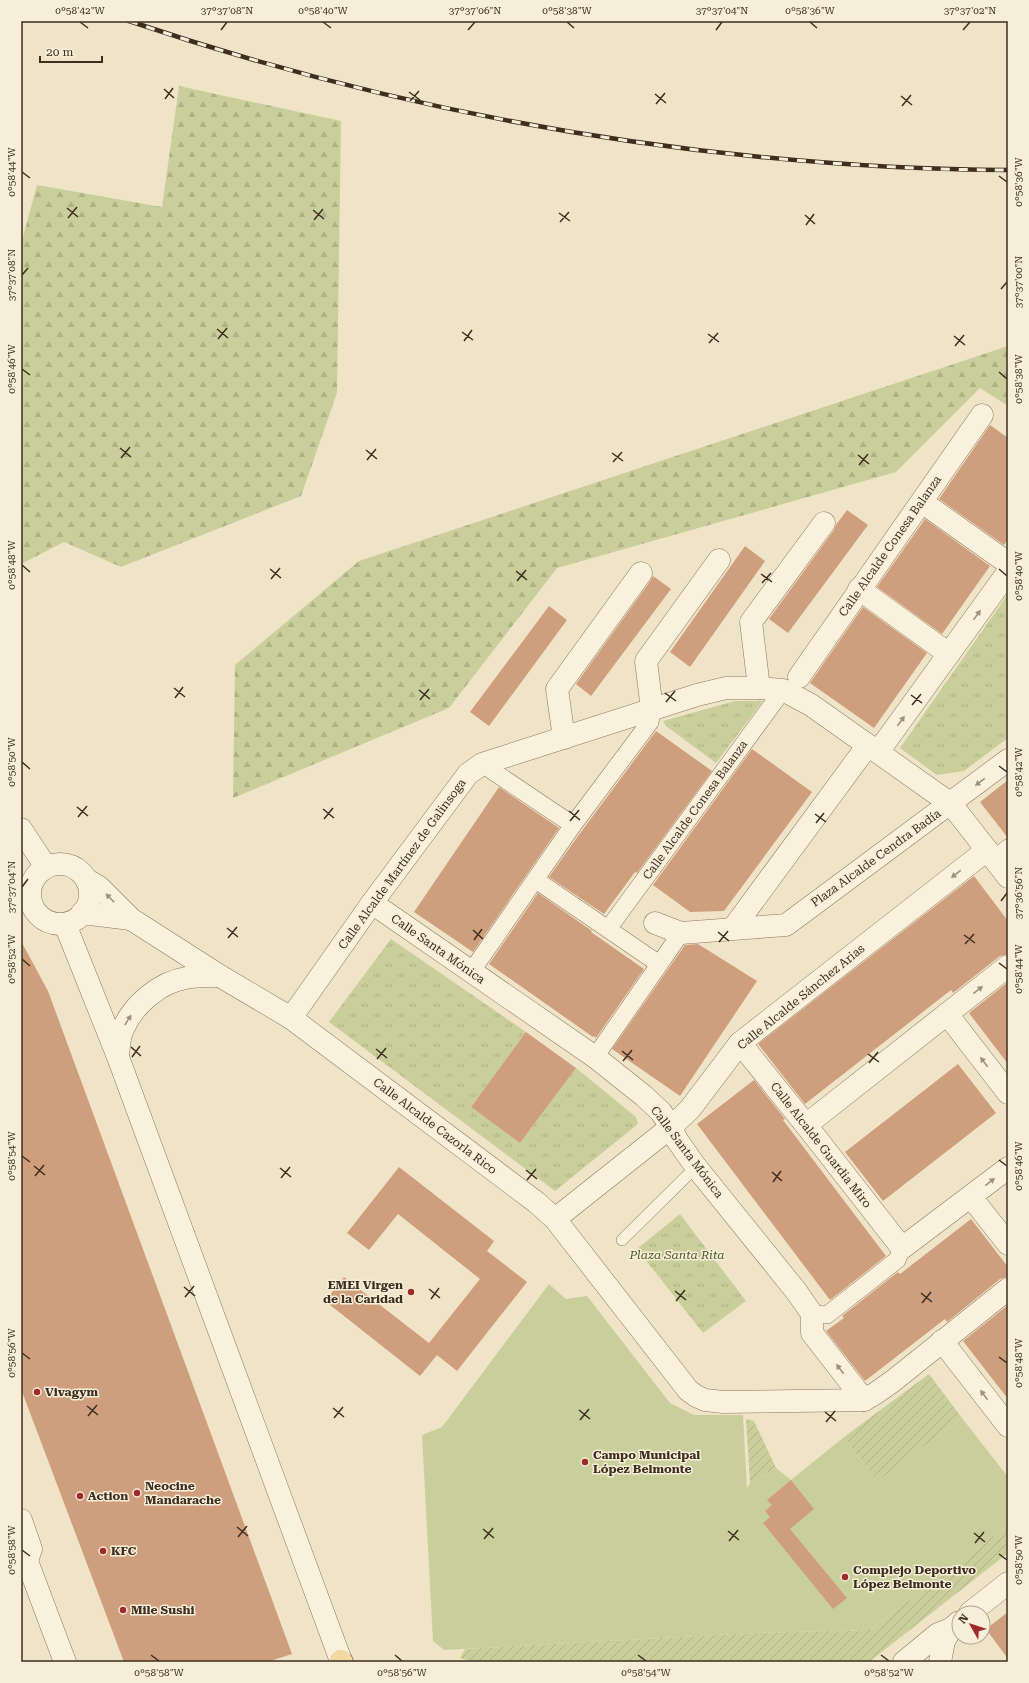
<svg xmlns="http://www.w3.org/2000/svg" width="1029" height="1683" font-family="'Roboto Serif',serif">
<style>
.grass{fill:url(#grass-tufts)}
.forest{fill:url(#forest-firs)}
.garden{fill:url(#garden-furrows)}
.pitch{fill:#c9cf9b}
.building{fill:#cf9f7d}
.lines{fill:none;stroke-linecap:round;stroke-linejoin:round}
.service-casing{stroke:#8d765c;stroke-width:12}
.pedestrian-casing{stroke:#8d765c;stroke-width:18}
.minor-casing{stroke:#8d765c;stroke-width:23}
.tertiary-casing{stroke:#8d765c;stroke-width:23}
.primary-casing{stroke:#5b4430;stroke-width:23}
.service{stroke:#faf1dc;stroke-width:11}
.pedestrian{stroke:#faf1dc;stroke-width:17}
.minor{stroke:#faf1dc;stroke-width:22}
.tertiary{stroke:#faf1dc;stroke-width:22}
.primary{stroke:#f3d9a0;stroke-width:22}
.rail-casing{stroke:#3d2e20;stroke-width:4.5}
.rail{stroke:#f7eed8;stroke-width:3;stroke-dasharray:9;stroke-linecap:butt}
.oneway{fill:#9c907e}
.ticks{fill:none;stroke:#3d2e20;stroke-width:1.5}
.poi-dot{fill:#9e2a2b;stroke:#f7eed8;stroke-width:1.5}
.labels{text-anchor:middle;stroke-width:3;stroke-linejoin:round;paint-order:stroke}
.street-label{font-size:12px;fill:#3d2e20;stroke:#f7eed8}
.park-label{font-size:12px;font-style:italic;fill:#4d5a26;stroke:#f7eed8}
.poi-label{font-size:12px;font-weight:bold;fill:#3d2e20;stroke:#f7eed8;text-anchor:start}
.neatline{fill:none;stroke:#3d2e20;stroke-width:1.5}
.ticks-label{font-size:10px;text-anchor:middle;fill:#3d2e20}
</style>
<defs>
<pattern id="grass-tufts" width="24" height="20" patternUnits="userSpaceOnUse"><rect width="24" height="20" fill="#c9cf9b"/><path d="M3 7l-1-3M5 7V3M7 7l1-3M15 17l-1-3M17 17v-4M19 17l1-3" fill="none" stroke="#aeb285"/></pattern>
<pattern id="forest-firs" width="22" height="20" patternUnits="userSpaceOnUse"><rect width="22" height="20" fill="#c9cf9b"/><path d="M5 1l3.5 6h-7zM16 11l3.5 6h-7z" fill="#aeb285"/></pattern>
<pattern id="garden-furrows" width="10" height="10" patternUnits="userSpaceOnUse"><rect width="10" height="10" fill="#c9cf9b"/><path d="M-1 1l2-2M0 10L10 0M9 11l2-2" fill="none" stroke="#aeb285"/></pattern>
</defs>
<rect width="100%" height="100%" fill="#f0e4c8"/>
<!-- grass -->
<g class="grass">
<polygon points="1008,594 1008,738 964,771 937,775 900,748"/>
<polygon points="735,701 763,701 716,763 666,726 663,721"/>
<polygon points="391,939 526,1032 471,1107 520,1143 576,1068 636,1117 638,1124 555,1191 329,1022"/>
<polygon points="680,1214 746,1301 703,1333 637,1249"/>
</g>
<!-- forest -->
<g class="forest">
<polygon points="179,86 341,121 337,393 301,496 121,567 64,542 21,564 21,244 37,185 162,207"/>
<polygon points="1008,346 1008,406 980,388 896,472 557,568 449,708 233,798 235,665 359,561"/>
</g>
<!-- garden -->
<g class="garden">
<polygon points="929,1374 962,1418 877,1482 844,1437"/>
<polygon points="746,1419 754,1421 776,1468 750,1483"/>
<polygon points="1008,1525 1008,1553 869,1662 473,1662 460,1658 465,1649 754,1633 870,1630"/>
</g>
<!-- pitch -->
<polygon class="pitch" points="549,1284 566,1299 587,1296 670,1403 694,1415 743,1415 747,1489 750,1483 776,1468 791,1480 844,1437 877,1482 962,1418 1008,1477 1008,1525 870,1630 754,1633 444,1650 433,1641 422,1435 442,1427"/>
<!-- building -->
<g class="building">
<polygon points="990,425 1008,438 1008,539 1004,545 939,499"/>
<polygon points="847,510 868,525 788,633 769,619 834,530 836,525"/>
<polygon points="925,519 990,566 942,634 877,587"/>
<polygon points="745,546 765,561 690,667 670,652"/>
<polygon points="653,576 671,589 591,696 576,684 651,580"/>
<polygon points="549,606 567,620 489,726 470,712"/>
<polygon points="863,607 927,653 874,728 810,683"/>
<polygon points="656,731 712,771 637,873 635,872 604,914 549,877 578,836"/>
<polygon points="752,749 812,792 724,911 690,912 653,885"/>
<polygon points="1008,780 1008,838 980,802"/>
<polygon points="499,787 559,828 473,952 414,912"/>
<polygon points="974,876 1008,921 1008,954 1000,956 953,993 951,990 805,1104 758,1044"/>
<polygon points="538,893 592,931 591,932 644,969 596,1038 594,1036 593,1037 489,964"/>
<polygon points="21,941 48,991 292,1654 267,1662 124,1662 21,1389"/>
<polygon points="698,944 757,981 680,1096 612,1049 685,945"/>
<polygon points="1008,982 1008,1064 969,1013"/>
<polygon points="526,1032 576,1068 520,1143 471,1107"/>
<polygon points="958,1064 996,1113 883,1201 845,1152"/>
<polygon points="754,1080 785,1119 783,1120 886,1256 830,1300 697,1124"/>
<polygon points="399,1167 494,1241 487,1251 527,1282 457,1371 437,1355 420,1376 325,1301 344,1277 429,1343 480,1279 398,1214 369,1250 347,1233"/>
<polygon points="971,1219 1008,1267 1008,1277 1000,1279 947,1322 945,1319 865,1381 826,1331 844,1318 842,1316 898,1272 900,1274"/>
<polygon points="1008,1305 1008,1399 963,1341"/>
<polygon points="791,1480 814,1509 790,1529 847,1598 833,1609 763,1523 770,1517 765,1511 772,1505 767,1500"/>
<polygon points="1008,1612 1008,1659 986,1629"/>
</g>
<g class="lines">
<!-- service casing -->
<g class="service-casing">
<polyline id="service" points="622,1240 696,1167"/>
</g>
<!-- pedestrian casing -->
<g class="pedestrian-casing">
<g id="pedestrian">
<polyline points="482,764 573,825"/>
<polyline points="994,859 1008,848"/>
<polyline points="536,880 659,964"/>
<polyline points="608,929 783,690"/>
<polyline points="471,972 573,825 650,722 652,710"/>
<polyline points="595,1057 681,933"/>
<polyline points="812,1314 827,1315 897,1260 902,1248"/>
</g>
</g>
<!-- minor casing -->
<g class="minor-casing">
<g id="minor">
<polyline points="922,502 1008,563"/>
<polyline points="859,589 949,654"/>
<polyline points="799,677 982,415"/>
<polyline points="759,688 751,622 824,523"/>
<polyline points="652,710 646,661 719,560"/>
<polyline points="564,738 557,689 641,573"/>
<polyline points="878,752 1008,572"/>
<polyline points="21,829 46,867"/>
<circle cx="60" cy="894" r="30"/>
<polyline points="87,880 99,887 131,919 220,976 291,1018 536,1202 555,1219 688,1390 696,1396 705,1400 723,1402 864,1400 876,1393 893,1381 1008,1289"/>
<polyline points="372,903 595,1057 644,1096 661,1112 671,1127 677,1140 696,1167 796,1291 812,1314 812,1333 864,1400"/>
<polyline points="82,913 131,919"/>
<polyline points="655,923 681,933 786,925 1008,760"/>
<polyline points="65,924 118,1057 341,1661"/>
<polyline points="734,927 868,745"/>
<polyline points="947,1014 1008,1093"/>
<polyline points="291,1018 372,903 468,774 482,764 697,695 726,688 759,688 783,690 811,705 951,804 1008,877"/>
<polyline points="740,1043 806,1125 902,1248 1008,1168"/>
<path d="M118,1056C119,1047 119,1037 123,1029C133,1005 160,982 186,978C197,975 209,976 220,976"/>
<polyline points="806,1125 1008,966"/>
<polyline points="971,1197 1008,1244"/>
<polyline points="555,1219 671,1127 690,1109 740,1043 987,850"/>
<polyline points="942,1341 1008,1426"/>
<polyline points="21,1520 31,1549 27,1561 65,1662"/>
</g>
</g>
<!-- tertiary casing -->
<g class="tertiary-casing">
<g id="tertiary">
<polyline points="970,1613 1008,1583"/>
<polyline points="904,1662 938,1634 951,1629 959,1622"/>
<polyline points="940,1662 944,1641 951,1629"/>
</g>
</g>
<!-- primary casing -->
<g class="primary-casing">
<polyline id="primary" points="341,1661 342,1662"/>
</g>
<!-- service -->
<use href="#service" class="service"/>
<!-- pedestrian -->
<use href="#pedestrian" class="pedestrian"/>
<!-- minor -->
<use href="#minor" class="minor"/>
<!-- tertiary -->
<use href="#tertiary" class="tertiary"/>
<!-- primary -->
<use href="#primary" class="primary"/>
<!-- rail casing -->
<g class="rail-casing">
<path id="rail" d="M129,21C334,90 546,136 761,157C843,165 926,170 1008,170"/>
</g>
<!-- rail -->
<use href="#rail" class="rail"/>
</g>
<!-- one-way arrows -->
<defs><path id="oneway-solid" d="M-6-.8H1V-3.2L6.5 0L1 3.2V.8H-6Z"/></defs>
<g class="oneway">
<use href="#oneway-solid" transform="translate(977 615) rotate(-54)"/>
<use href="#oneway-solid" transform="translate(901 721) rotate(-54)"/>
<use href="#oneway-solid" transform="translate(980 782) rotate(143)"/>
<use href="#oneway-solid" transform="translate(956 874) rotate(142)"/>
<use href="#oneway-solid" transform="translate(110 898) rotate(-134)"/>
<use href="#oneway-solid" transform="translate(978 990) rotate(-38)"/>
<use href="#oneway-solid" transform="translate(128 1020) rotate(-58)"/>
<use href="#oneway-solid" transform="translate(984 1062) rotate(-127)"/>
<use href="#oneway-solid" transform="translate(990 1182) rotate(-38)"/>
<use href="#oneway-solid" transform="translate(840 1369) rotate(-127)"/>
<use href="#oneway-solid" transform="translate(984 1395) rotate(-127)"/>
</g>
<!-- ticks -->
<path class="ticks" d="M80,22L88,28M323,22L331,28M567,22L574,28M810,22L817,28M221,30L227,22M468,30L475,22M716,30L722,22M963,30L970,22M164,89L174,98M409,92L420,100M655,94L666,103M901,96L912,105M165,99L173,88M410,101L419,91M656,104L665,93M902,106L911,95M22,172L30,178M999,176L1007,182M67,208L78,217M313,210L324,219M559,213L570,221M805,215L815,224M68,218L77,207M314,220L323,209M560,222L569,212M806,225L814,214M22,275L28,268M1001,289L1007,282M217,329L228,338M462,332L473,340M708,334L719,342M954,336L965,345M218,339L227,328M464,341L472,330M709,343L718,333M955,346L964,335M22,369L30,375M999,372L1007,379M120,448L131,457M366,450L377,459M612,453L623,461M858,455L869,464M121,458L130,447M367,460L376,449M613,462L622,452M859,465L868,454M22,565L30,572M270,569L281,578M999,569L1007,576M516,571L527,580M761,574L772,582M271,579L280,568M517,581L526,570M762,583L771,573M174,688L185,697M419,690L430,699M665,693L676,701M911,695L922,703M175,698L183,687M420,700L429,689M666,702L675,691M912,705L921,694M22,762L30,769M999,766L1007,772M77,807L88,816M323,809L334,818M569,811L580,820M815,814L826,822M78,817L87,806M324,819L333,808M570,821L579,810M816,823L824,813M22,887L28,879M1001,901L1007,893M227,928L238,937M473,930L483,939M718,932L729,941M964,935L975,943M228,938L237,927M474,940L482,929M719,942L728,931M965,944L974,934M22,959L30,966M999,963L1007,969M131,1047L141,1056M376,1049L387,1058M622,1051L633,1060M868,1054L879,1062M132,1057L140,1046M377,1059L386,1048M623,1061L632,1050M869,1063L878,1052M22,1156L30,1162M999,1160L1007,1166M34,1166L45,1175M280,1168L291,1177M526,1170L537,1179M772,1172L782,1181M35,1176L44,1165M281,1178L290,1167M527,1180L536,1169M773,1182L781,1171M184,1287L195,1296M429,1289L440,1298M675,1291L686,1300M921,1293L932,1302M185,1297L194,1286M431,1299L439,1288M676,1301L685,1290M922,1303L931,1292M22,1353L30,1359M999,1357L1007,1363M87,1406L98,1415M333,1408L344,1417M579,1410L590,1419M825,1412L836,1421M88,1416L97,1405M334,1418L343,1407M580,1420L589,1409M826,1422L835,1411M237,1527L248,1536M483,1529L494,1538M728,1531L739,1540M974,1533L985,1542M238,1537L247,1526M484,1539L493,1528M729,1541L738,1530M975,1543L984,1532M22,1550L30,1556M999,1554L1007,1560M151,1655L159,1661M395,1655L402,1661M638,1655L646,1661M881,1655L889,1661"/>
<!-- markers -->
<g class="poi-dot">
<circle cx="411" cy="1292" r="4"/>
<circle cx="37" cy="1392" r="4"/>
<circle cx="585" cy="1462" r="4"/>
<circle cx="137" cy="1493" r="4"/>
<circle cx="80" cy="1496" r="4"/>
<circle cx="103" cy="1551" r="4"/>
<circle cx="845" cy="1577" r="4"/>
<circle cx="123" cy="1610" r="4"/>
</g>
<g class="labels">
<!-- street labels -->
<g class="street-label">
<text transform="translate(890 546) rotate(-55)" y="4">Calle Alcalde Conesa Balanza</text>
<text transform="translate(695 810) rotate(-54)" y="4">Calle Alcalde Conesa Balanza</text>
<text transform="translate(876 858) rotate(-36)" y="4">Plaza Alcalde Cendra Badía</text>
<text transform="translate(402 864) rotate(-54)" y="4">Calle Alcalde Martínez de Galinsoga</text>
<text transform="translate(438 949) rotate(35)" y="4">Calle Santa Mónica</text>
<text transform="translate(801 997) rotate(-39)" y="4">Calle Alcalde Sánchez Arias</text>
<text transform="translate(435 1126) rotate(37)" y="4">Calle Alcalde Cazorla Rico</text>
<text transform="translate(821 1145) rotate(52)" y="4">Calle Alcalde Guardia Miro</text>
<text transform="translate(687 1152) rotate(53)" y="4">Calle Santa Mónica</text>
</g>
<!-- park labels -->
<g class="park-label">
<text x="677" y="1259">Plaza Santa Rita</text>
</g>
<!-- poi labels -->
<g class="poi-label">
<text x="403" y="1289" text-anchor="end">EMEI Virgen<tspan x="403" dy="14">de la Caridad</tspan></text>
<text x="45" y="1396">Vivagym</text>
<text x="593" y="1459">Campo Municipal<tspan x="593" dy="14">López Belmonte</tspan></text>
<text x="145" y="1490">Neocine<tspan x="145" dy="14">Mandarache</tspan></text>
<text x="88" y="1500">Action</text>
<text x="111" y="1555">KFC</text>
<text x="853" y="1574">Complejo Deportivo<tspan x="853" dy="14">López Belmonte</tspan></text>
<text x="131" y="1614">Mile Sushi</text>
</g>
</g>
<!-- border -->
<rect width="1029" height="1683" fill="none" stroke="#f7eed8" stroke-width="44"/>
<!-- north arrow -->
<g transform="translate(971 1625) rotate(309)"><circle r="19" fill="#f7eed8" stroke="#ada18e"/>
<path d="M0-3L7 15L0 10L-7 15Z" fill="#9e2a2b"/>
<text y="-6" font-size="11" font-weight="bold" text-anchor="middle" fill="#3d2e20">N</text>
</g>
<!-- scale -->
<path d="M40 56v6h62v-6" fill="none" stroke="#3d2e20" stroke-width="2"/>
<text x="46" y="56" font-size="12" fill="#3d2e20" stroke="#f7eed8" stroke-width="3" paint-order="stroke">20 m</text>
<rect x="22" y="22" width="985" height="1639" class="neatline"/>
<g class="ticks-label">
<text x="80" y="14">0°58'42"W</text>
<text x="227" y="14">37°37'08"N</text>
<text x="323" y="14">0°58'40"W</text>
<text x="475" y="14">37°37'06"N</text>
<text x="567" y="14">0°58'38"W</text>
<text x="722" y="14">37°37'04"N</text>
<text x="810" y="14">0°58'36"W</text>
<text x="970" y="14">37°37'02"N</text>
<text transform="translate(11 172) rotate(-90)" y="4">0°58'44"W</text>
<text transform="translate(1018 182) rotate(-90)" y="4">0°58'36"W</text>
<text transform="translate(11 275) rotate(-90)" y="4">37°37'08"N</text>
<text transform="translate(1018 282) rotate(-90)" y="4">37°37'00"N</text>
<text transform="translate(11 369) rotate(-90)" y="4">0°58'46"W</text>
<text transform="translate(1018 379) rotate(-90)" y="4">0°58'38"W</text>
<text transform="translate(11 565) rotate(-90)" y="4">0°58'48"W</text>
<text transform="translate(1018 576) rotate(-90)" y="4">0°58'40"W</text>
<text transform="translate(11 762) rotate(-90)" y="4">0°58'50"W</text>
<text transform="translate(1018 772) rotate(-90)" y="4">0°58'42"W</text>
<text transform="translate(11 887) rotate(-90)" y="4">37°37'04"N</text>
<text transform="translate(1018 893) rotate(-90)" y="4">37°36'56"N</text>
<text transform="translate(11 959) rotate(-90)" y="4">0°58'52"W</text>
<text transform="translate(1018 969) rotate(-90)" y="4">0°58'44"W</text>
<text transform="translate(11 1156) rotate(-90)" y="4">0°58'54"W</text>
<text transform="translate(1018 1166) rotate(-90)" y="4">0°58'46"W</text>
<text transform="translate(11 1353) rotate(-90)" y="4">0°58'56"W</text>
<text transform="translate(1018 1363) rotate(-90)" y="4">0°58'48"W</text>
<text transform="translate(11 1550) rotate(-90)" y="4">0°58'58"W</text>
<text transform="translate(1018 1560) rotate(-90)" y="4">0°58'50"W</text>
<text x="159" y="1676">0°58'58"W</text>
<text x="402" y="1676">0°58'56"W</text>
<text x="646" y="1676">0°58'54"W</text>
<text x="889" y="1676">0°58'52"W</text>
</g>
</svg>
